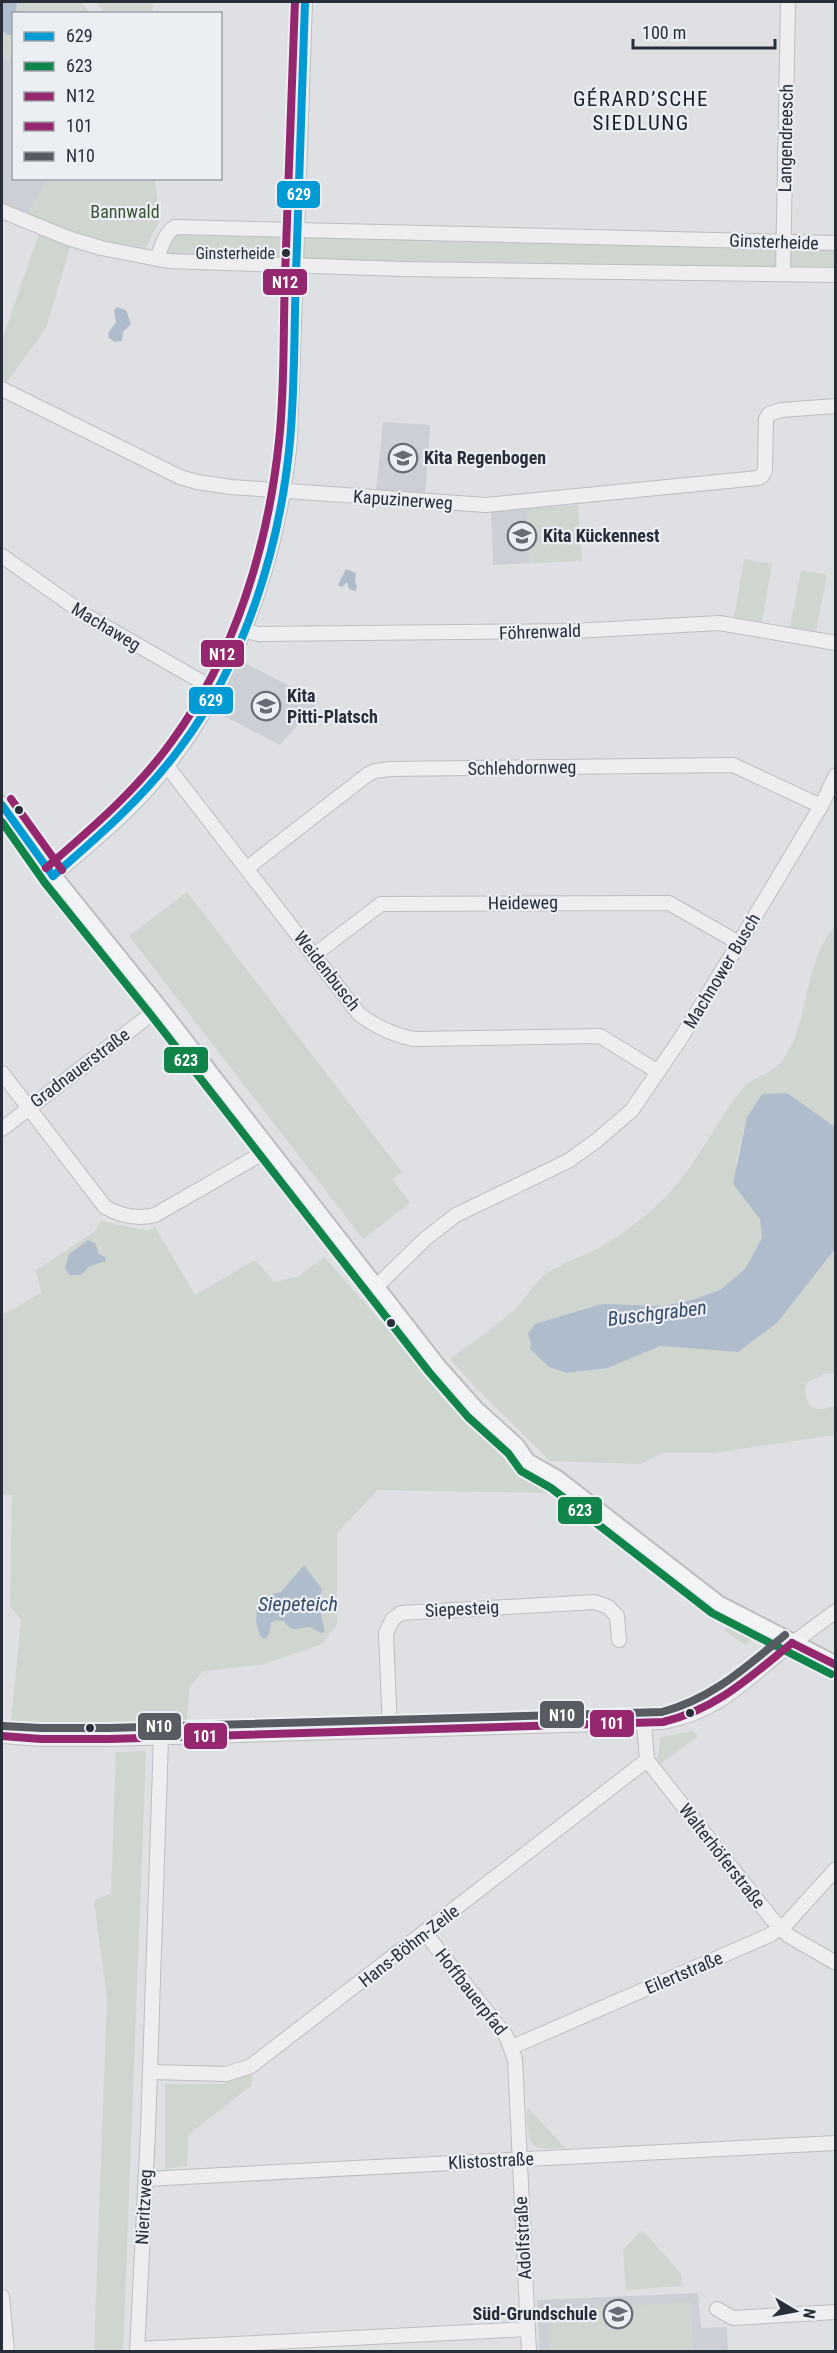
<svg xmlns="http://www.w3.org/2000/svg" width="837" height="2353" font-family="'Roboto Condensed',sans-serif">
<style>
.built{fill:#cdcfd6}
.green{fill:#cfd6cf}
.water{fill:#afbccc}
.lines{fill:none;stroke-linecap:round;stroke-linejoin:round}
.minor-casing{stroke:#bcbec1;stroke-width:16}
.major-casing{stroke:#bbbdc0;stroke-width:20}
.minor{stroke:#eeeef0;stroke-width:14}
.major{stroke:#f2f3f4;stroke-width:16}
.bus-1-casing{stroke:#ebeef3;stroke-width:12}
.bus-2-casing{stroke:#ebeef3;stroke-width:12}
.bus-3-casing{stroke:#ebeef3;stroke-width:12}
.bus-4-casing{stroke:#ebeef3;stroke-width:12}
.bus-5-casing{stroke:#ebeef3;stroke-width:12}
.bus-1{stroke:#009bd5;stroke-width:8}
.bus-2{stroke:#108449;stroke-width:8}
.bus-3{stroke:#95276e;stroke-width:8}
.bus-4{stroke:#95276e;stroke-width:8}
.bus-5{stroke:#595b62;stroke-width:8}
.bus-dot{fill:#282d3a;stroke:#ebeef3;stroke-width:2}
.labels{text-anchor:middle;stroke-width:4.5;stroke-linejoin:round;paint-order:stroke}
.bus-label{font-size:16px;fill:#282d3a;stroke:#ebeef3;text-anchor:end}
.street-label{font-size:18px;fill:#282d3a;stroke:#ebeef3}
.park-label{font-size:18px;fill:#3b5436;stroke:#ebeef3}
.poi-label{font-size:18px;font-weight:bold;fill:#282d3a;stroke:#ebeef3;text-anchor:start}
.water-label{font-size:20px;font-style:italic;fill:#364b69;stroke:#ebeef3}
.quarter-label{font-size:21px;letter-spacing:1.5px;fill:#1a1f2a;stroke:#ebeef3}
.line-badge{stroke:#ebeef3;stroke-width:2}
.badge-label{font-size:16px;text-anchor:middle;font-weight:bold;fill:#fff}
</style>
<rect width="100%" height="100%" fill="#dee0e3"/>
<!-- built -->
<g class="built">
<polygon points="2,55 13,59 14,178 48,179 20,226 2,218"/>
<polygon points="383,422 430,425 425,495 376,491"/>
<polygon points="550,508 552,562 493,565 491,510"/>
<polygon points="241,661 319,701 280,745 214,711"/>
<polygon points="698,2293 701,2328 727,2327 728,2351 539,2351 537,2300"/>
</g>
<!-- green -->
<g class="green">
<polygon points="17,2 81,2 90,13 16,14"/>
<polygon points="97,2 153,2 153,13 104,13"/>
<polygon points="2,31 8,35 13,35 13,59 2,55"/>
<polygon points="48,179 155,179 160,220 144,251 105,242 26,215"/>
<polygon points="170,231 836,243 835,275 168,261 160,250"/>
<polygon points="39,233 71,245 46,328 6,383 2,377 2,340"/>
<polygon points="578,505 582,561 529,563 527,509"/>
<polygon points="744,559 772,564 762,622 734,617"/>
<polygon points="801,570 827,575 816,632 790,627"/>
<polygon points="187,892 402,1172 392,1179 410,1203 363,1239 129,936"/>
<path d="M835,926V1127L819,1117L762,1094L747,1117L736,1162L750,1204L760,1219L762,1238L745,1269L720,1290L692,1300L664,1306H644L528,1334L531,1344L530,1349L549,1367L567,1373L608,1368L660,1346L738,1352L777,1323L835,1249V1373L825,1374L807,1382C802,1392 807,1409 820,1409C825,1409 831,1407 835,1406V1435L714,1453H663L640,1464L550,1461L477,1389L450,1359C472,1342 498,1326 518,1306C531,1292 534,1281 552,1270C568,1261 586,1255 602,1246C620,1236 637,1223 653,1209C692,1175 711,1129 742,1089C750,1078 769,1075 779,1064C810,1030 802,963 835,926Z"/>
<polygon points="101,1221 149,1231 155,1227 195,1295 255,1260 275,1282 299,1276 324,1257 462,1413 556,1493 378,1490 337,1533 337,1624 322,1644 261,1665 203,1671 189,1688 187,1723 71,1725 11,1722 21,1620 10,1606 12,1495 2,1494 2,1315 41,1293 36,1270 94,1232"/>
<polygon points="729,1624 753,1637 746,1645 725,1631"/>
<polygon points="692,1731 698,1736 660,1764 657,1760 661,1737"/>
<polygon points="146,1751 123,2351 94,2351 107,1998 94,1901 111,1893 116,1752"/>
<polygon points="252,2072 252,2085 188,2135 187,2166 165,2169 165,2084 222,2084"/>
<path d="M528,2108L565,2148C543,2148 529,2154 528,2127C527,2120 526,2114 528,2108Z"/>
<polygon points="642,2230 681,2273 682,2286 626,2290 623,2250"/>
<polygon points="691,2302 693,2351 550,2351 548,2310"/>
</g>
<!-- water -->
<g class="water">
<polygon points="2,2 17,2 16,13 14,14 13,35 8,35 2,31"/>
<polygon points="117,307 126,310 131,324 123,332 122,341 115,342 109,338 108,333 116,322 114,310"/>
<polygon points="346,569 356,573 355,581 357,587 355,591 349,589 347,582 342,587 338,585"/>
<polygon points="787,1093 835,1127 835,1249 777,1323 738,1352 660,1346 608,1368 567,1373 549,1367 530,1349 531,1344 528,1334 535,1324 602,1304 664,1306 692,1300 720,1290 745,1269 762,1238 760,1219 733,1184 747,1117 762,1094"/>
<polygon points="88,1240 95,1243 99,1254 105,1257 106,1261 90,1266 81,1275 70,1275 65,1268 69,1254"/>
<path d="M304,1565L322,1589L318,1602L325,1632L321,1633L310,1627C298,1628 291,1633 284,1621L275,1620L271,1623L269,1634L265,1639L260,1637L256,1621L258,1598L281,1592Z"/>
</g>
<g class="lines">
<!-- minor casing -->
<g class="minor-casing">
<g id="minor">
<polyline points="2,211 68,238 101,248 168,261 402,269 836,275"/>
<path d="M157,259C161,248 164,234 175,227L836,243"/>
<polyline points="783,274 788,2"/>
<polyline points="2,389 180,477 197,482 231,487 486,505 758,478 762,476 765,470 766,419 769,414 781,410 836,406"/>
<polyline points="2,556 87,616 216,690"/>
<polyline points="244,631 259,634 574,631 719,623 836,643"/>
<path d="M167,766L359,1014C376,1027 393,1035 414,1039L600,1036L658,1072"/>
<polyline points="247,868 367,775 375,771 390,769 733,765 821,806"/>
<path d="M53,876C87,846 124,817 153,783C234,689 278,562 290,440L305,2"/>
<polyline points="314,955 381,904 669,903 739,943"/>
<path d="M2,1073L105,1207C121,1216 137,1220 155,1215L268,1150"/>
<polyline points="2,1129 159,1008"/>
<polyline points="376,1287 425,1239 456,1215 568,1161 596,1141 632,1110 681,1038 739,943 821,806 836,775"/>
<polyline points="644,1723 647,1760 772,1919 789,1936 836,1963"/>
<polyline points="390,1730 386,1633 392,1620 401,1613 595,1602 608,1607 617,1616 619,1640"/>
<path d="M2,1736L41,1739H109L663,1722C713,1713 739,1687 776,1656C796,1640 816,1626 836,1611"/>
<polyline points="425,1933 506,2036 515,2059 529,2352"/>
<polyline points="512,2047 770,1935 787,1923 836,1869"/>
<polyline points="150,2072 226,2074 251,2066 647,1760"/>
<polyline points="146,2179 836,2143"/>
<polyline points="2,2297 7,2352"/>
<polyline points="717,2309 733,2318 836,2312"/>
<polyline points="137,2349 528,2329"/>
<polyline points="137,2352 148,2131 161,1738"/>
</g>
</g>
<!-- major casing -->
<g class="major-casing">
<polyline id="major" points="2,805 53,876 159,1008 437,1366 476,1410 516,1446 527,1462 557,1479 718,1604 836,1665"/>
</g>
<!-- minor -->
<use href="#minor" class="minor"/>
<!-- major -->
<use href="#major" class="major"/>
<!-- bus-1 casing -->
<g class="bus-1-casing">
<g id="bus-1">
<polyline points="2,805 53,876"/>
<path d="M53,876C99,836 144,797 180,748C245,661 280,548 290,441C295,386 294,329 296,274C299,183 302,93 305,2"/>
</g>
</g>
<!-- bus-2 casing -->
<g class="bus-2-casing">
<polyline id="bus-2" points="2,822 45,883 151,1015 429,1372 468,1417 508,1453 521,1471 551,1488 712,1613 831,1674"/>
</g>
<!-- bus-3 casing -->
<g class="bus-3-casing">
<g id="bus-3">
<polyline points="11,799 62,870"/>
<path d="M46,868C92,828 137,790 172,741C235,655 268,546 279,441C285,387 283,331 285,276C288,184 291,93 295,2"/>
</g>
</g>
<!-- bus-4 casing -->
<g class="bus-4-casing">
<g id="bus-4">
<polyline points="792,1643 836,1665"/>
<path d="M2,1736L41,1739H109L663,1722C717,1709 750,1677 792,1643"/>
</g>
</g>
<!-- bus-5 casing -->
<g class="bus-5-casing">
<path id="bus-5" d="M3,1726L41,1728H109L662,1712C712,1699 746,1667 785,1635"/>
</g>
<!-- bus-1 -->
<use href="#bus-1" class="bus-1"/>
<!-- bus-2 -->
<use href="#bus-2" class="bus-2"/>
<!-- bus-3 -->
<use href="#bus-3" class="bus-3"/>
<!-- bus-4 -->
<use href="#bus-4" class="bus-4"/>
<!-- bus-5 -->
<use href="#bus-5" class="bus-5"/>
</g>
<!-- icons -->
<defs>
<g id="school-ring" transform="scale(1.5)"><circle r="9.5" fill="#ebeef3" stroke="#686c75" stroke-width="1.5"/><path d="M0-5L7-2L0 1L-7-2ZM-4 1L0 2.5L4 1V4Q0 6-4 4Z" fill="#686c75"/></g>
</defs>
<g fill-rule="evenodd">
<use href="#school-ring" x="403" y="458"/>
<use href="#school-ring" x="522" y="536"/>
<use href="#school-ring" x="266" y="706"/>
<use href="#school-ring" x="618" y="2314"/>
</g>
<!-- markers -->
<g class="bus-dot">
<circle cx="286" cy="253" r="5"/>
<circle cx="19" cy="810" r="5"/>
<circle cx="391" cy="1323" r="5"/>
<circle cx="690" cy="1713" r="5"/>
<circle cx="90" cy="1728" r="5"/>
</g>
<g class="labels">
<!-- bus labels -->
<g class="bus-label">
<text x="275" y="259">Ginsterheide</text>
</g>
<!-- street labels -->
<g class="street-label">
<text transform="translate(786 138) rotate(-89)" y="6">Langendreesch</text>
<text transform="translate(774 242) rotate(2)" y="6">Ginsterheide</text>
<text transform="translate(403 500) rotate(4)" y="6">Kapuzinerweg</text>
<text transform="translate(106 627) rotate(31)" y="6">Machaweg</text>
<text transform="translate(540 632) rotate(-2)" y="6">Föhrenwald</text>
<text transform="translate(522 768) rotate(-1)" y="6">Schlehdornweg</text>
<text transform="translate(523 903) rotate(-1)" y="6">Heideweg</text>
<text transform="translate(327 971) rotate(52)" y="6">Weidenbusch</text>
<text transform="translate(722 971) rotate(-59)" y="6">Machnower Busch</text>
<text transform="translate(80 1068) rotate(-37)" y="6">Gradnauerstraße</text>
<text transform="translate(462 1609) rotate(-3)" y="6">Siepesteig</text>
<text transform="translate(722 1856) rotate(52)" y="6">Walterhöferstraße</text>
<text transform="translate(409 1946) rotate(-38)" y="6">Hans-Böhm-Zeile</text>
<text transform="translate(684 1973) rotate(-23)" y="6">Eilertstraße</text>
<text transform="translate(471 1992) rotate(52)" y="6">Hoffbauerpfad</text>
<text transform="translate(491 2161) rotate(-3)" y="6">Klistostraße</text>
<text transform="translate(144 2207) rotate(-87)" y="6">Nieritzweg</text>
<text transform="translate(523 2238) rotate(-93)" y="6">Adolfstraße</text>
</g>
<!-- park labels -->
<g class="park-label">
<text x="125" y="218">Bannwald</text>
</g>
<!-- poi labels -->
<g class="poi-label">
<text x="424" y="464">Kita Regenbogen</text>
<text x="543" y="542">Kita Kückennest</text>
<text x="287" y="702">Kita<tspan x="287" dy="21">Pitti-Platsch</tspan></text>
<text x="597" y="2320" text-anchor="end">Süd-Grundschule</text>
</g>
<!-- water labels -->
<g class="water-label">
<text transform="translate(657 1313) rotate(-7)" y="7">Buschgraben</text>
<text x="298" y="1611">Siepeteich</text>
</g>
<!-- quarter labels -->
<g class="quarter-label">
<text x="641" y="106">GÉRARD’SCHE<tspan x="641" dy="24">SIEDLUNG</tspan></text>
</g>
</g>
<g class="line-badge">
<rect x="276" y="180" width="45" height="29" rx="6" fill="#009bd5"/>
<rect x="262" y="268" width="46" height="28" rx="6" fill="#95276e"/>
<rect x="200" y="639" width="45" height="29" rx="6" fill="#95276e"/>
<rect x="188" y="686" width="46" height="29" rx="6" fill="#009bd5"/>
<rect x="163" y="1046" width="46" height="28" rx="6" fill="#108449"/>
<rect x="557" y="1496" width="46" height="29" rx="6" fill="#108449"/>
<rect x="539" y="1700" width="46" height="29" rx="6" fill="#595b62"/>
<rect x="589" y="1709" width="46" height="29" rx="6" fill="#95276e"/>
<rect x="137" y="1712" width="45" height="29" rx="6" fill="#595b62"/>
<rect x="183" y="1722" width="45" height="28" rx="6" fill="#95276e"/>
</g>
<g class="badge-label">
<text x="299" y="200">629</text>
<text x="285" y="288">N12</text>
<text x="222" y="660">N12</text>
<text x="211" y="706">629</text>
<text x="186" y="1066">623</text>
<text x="580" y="1516">623</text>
<text x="562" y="1721">N10</text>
<text x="612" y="1729">101</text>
<text x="159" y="1732">N10</text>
<text x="205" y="1742">101</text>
</g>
<!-- border -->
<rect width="837" height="2353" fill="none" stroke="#282d3a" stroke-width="6"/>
<!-- legend -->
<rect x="12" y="12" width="210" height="168" fill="#ebeef3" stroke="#9da1a9" stroke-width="1.5"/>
<rect x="24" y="32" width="30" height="9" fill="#009bd5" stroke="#9da1a9" stroke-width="1.5"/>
<text x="66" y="42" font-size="18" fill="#282d3a">629</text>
<rect x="24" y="62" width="30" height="9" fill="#108449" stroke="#9da1a9" stroke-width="1.5"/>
<text x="66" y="72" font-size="18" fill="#282d3a">623</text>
<rect x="24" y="92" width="30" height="9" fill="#95276e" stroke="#9da1a9" stroke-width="1.5"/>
<text x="66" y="102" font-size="18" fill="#282d3a">N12</text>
<rect x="24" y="122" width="30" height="9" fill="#95276e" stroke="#9da1a9" stroke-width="1.5"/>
<text x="66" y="132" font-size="18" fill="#282d3a">101</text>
<rect x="24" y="152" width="30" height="9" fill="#595b62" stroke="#9da1a9" stroke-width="1.5"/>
<text x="66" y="162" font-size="18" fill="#282d3a">N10</text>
<!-- north arrow -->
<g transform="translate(795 2311) rotate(100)" stroke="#ebeef3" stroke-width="4.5" paint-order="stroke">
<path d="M0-4.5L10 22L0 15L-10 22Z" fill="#282d3a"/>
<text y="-9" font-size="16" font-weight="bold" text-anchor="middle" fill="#282d3a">N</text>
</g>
<!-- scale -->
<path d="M633 39v9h142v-9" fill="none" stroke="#282d3a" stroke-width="3"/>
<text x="642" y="39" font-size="18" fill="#282d3a" stroke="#ebeef3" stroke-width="4.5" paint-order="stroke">100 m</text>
</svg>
